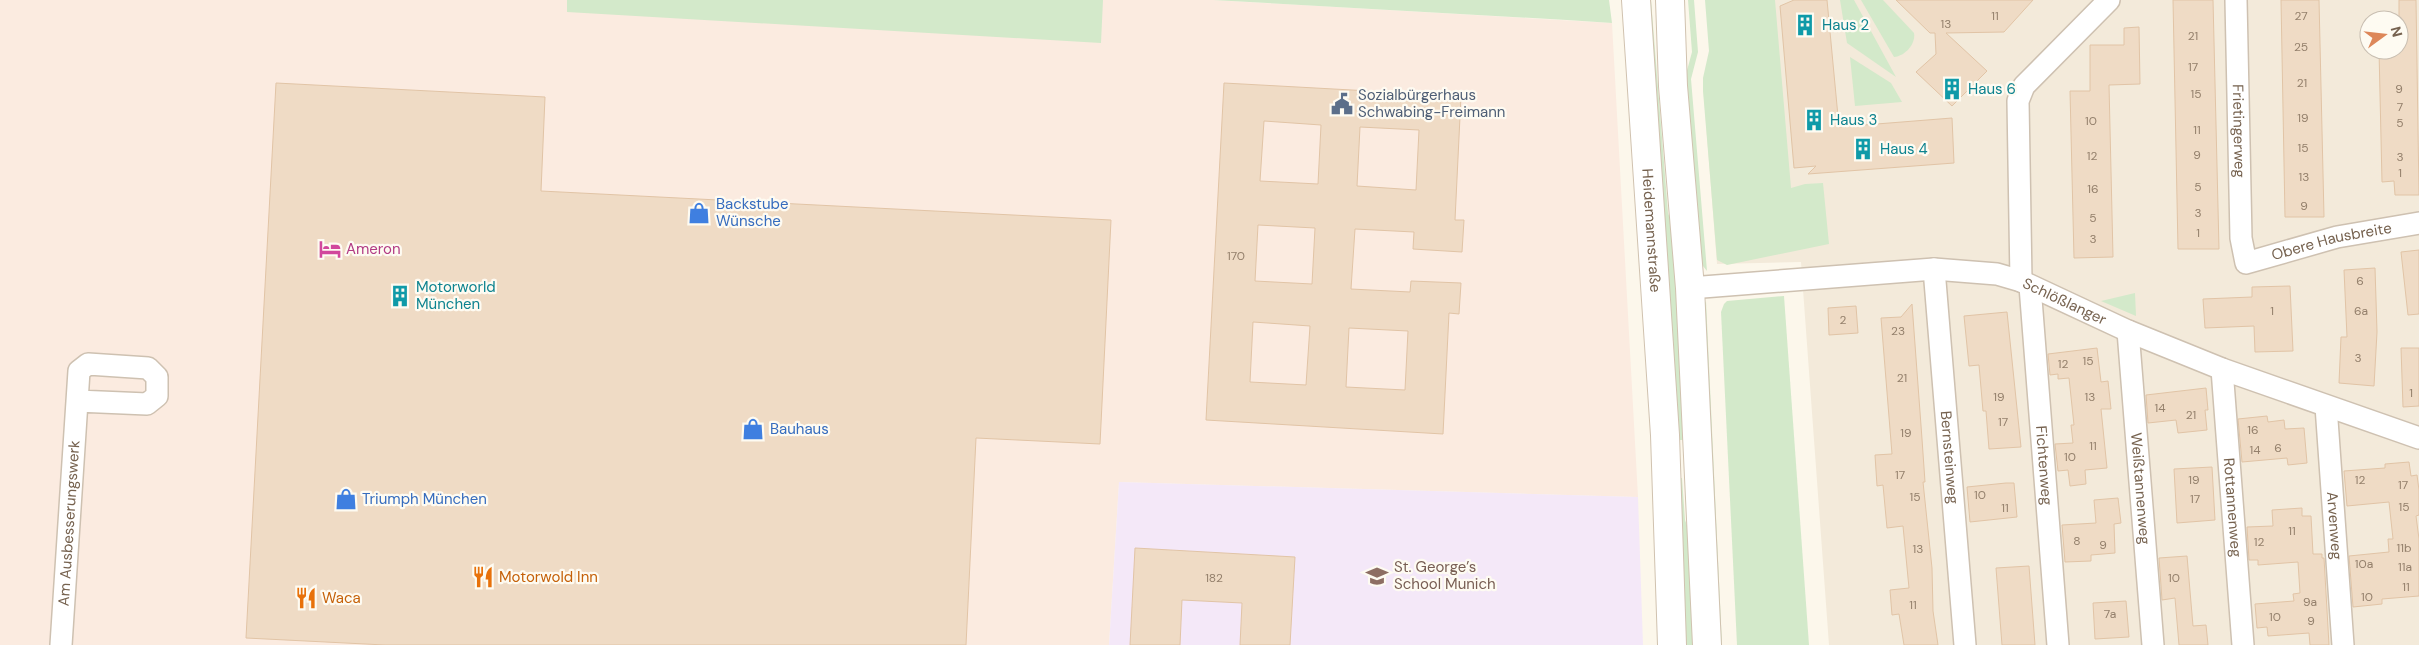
<svg xmlns="http://www.w3.org/2000/svg" width="2419" height="645" font-family="'DM Sans',sans-serif">
<style>
.residential{fill:#f3eada;fill-rule:evenodd}
.commercial{fill:#fbebe0}
.education{fill:#f4e8f8}
.green{fill:#d3e9ca}
.building{fill:#efdbc5;stroke:#e1c4a6;fill-rule:evenodd}
.lines{fill:none;stroke-linecap:round;stroke-linejoin:round}
.street-casing{stroke:#cec1b1;stroke-width:24}
.secondary-casing{stroke:#d0c2af;stroke-width:30}
.street{stroke:#fff;stroke-width:21}
.secondary{stroke:#fff;stroke-width:28}
.labels{text-anchor:middle;stroke-width:4.5;stroke-linejoin:round;paint-order:stroke}
.number-label{font-size:12px;fill:#94806c}
.culture-label{font-size:15px;fill:#0d838f;stroke:#fefbf2;text-anchor:start}
.service-label{font-size:15px;fill:#4e5e75;stroke:#fefbf2;text-anchor:start}
.street-label{font-size:15px;fill:#76624f;stroke:#fefbf2}
.shop-label{font-size:15px;fill:#366cbe;stroke:#fefbf2;text-anchor:start}
.hotel-label{font-size:15px;fill:#b23c85;stroke:#fefbf2;text-anchor:start}
.education-label{font-size:15px;fill:#785e54;stroke:#fefbf2;text-anchor:start}
.food-label{font-size:15px;fill:#c56008;stroke:#fefbf2;text-anchor:start}
</style>
<rect width="100%" height="100%" fill="#fcf7eb"/>
<!-- residential -->
<path class="residential" d="M1706,0H2419V645H1829L1801,262L1717,264L1703,85L1711,55ZM2369,20H2399V50H2369Z"/>
<!-- commercial -->
<polygon class="commercial" points="0,0 1213,0 1612,23 1638,497 1119,482 1109,645 0,645"/>
<!-- education -->
<polygon class="education" points="1119,482 1638,497 1643,645 1109,645"/>
<!-- green -->
<g class="green">
<polygon points="567,0 1103,0 1101,43 567,12"/>
<polygon points="1213,0 1609,0 1612,23 1567,20"/>
<polygon points="1645,0 1651,0 1668,213 1677,238 1684,440 1677,440"/>
<polygon points="1688,0 1694,0 1698,52 1691,79 1707,271 1699,261 1685,78 1692,52"/>
<polygon points="1705,0 1775,0 1791,188 1805,184 1823,183 1829,244 1727,265 1717,260 1703,91 1703,78 1709,51"/>
<polygon points="1840,0 1854,0 1896,77 1847,43"/>
<path d="M1861,0H1883L1914,33C1916,44 1905,56 1894,57Z"/>
<polygon points="1850,57 1891,83 1902,102 1855,106"/>
<polygon points="2135,293 2136,316 2101,301"/>
<polygon points="1784,296 1809,645 1737,645 1721,312 1724,304 1727,301"/>
<polygon points="1706,301 1722,645 1717,645 1703,307"/>
<polygon points="1677,478 1682,478 1685,520 1693,543 1699,645 1684,645"/>
</g>
<!-- building -->
<g class="building">
<polygon points="1794,0 1827,0 1839,127 1952,118 1954,163 1808,174 1816,166 1794,168 1780,6"/>
<polygon points="1896,0 2033,0 2004,32 1946,33 1987,71 1952,106 1916,72 1936,54 1935,33 1930,33"/>
<polygon points="2173,0 2213,0 2219,249 2178,249"/>
<polygon points="2281,0 2319,0 2324,217 2285,217"/>
<polygon points="2399,0 2416,0 2419,195 2395,195 2394,181 2382,182 2379,50 2399,50"/>
<polygon points="2139,27 2140,84 2109,85 2113,257 2074,258 2070,91 2090,91 2090,45 2124,45 2124,28"/>
<polygon points="276,83 545,97 541,191 1111,220 1100,444 976,438 966,645 385,645 246,638"/>
<path d="M1224,83L1461,96L1455,220H1464L1462,252L1413,249L1414,232L1355,229L1351,289L1410,292L1411,281L1461,283L1459,314L1449,313L1443,434L1206,420ZM1264,121L1321,125L1318,184L1260,181ZM1360,127L1419,130L1416,190L1357,186ZM1258,225L1315,228L1312,284L1255,281ZM1253,322L1310,326L1306,385L1250,382ZM1349,328L1408,331L1405,390L1346,387Z"/>
<polygon points="2419,250 2419,314 2408,315 2401,252"/>
<polygon points="2375,268 2377,332 2374,386 2339,383 2341,337 2347,337 2344,270"/>
<polygon points="2290,286 2293,351 2255,352 2254,326 2205,328 2203,299 2252,297 2252,287"/>
<polygon points="1912,304 1922,439 1925,482 1923,482 1932,568 1933,611 1938,645 1904,645 1899,614 1892,615 1890,590 1909,588 1903,526 1887,528 1883,485 1877,486 1875,455 1892,454 1881,318 1901,317"/>
<polygon points="1856,306 1858,333 1829,335 1828,308"/>
<polygon points="2007,312 2021,447 1989,449 1986,411 1983,411 1979,365 1969,366 1964,316"/>
<polygon points="2097,348 2101,382 2108,381 2111,409 2101,409 2107,468 2085,470 2086,484 2070,486 2068,470 2058,471 2055,444 2073,443 2071,425 2074,425 2069,378 2058,379 2058,374 2050,375 2048,354"/>
<polygon points="2401,348 2419,348 2419,406 2403,407"/>
<polygon points="2206,388 2208,410 2205,410 2207,430 2178,433 2176,420 2148,423 2146,395"/>
<polygon points="2267,416 2268,422 2284,420 2285,429 2304,428 2307,463 2288,465 2287,458 2242,462 2238,419"/>
<polygon points="2409,462 2411,476 2417,475 2419,490 2419,515 2416,516 2419,539 2419,596 2382,599 2382,604 2353,607 2349,556 2389,552 2388,539 2393,539 2389,502 2347,506 2344,471 2385,468 2385,464"/>
<polygon points="2212,467 2215,520 2177,523 2174,469"/>
<polygon points="2006,483 2014,483 2017,517 1970,522 1967,487"/>
<polygon points="2118,498 2121,523 2114,524 2115,553 2091,555 2091,561 2065,562 2062,525 2096,523 2094,500"/>
<polygon points="2302,508 2302,516 2311,516 2313,554 2322,554 2322,558 2324,558 2329,645 2310,645 2309,633 2268,636 2267,627 2257,628 2255,604 2294,601 2293,594 2300,593 2298,562 2258,565 2258,560 2249,560 2247,527 2273,526 2272,510"/>
<polygon points="1135,548 1295,557 1290,645 1240,645 1242,603 1182,600 1180,645 1130,645"/>
<polygon points="2187,556 2193,626 2206,625 2208,645 2179,645 2175,598 2162,600 2159,558"/>
<polygon points="2029,566 2035,645 2002,645 1996,568"/>
<polygon points="2126,601 2129,637 2095,639 2093,603"/>
</g>
<g class="lines">
<!-- street casing -->
<g class="street-casing">
<g id="street">
<path id="s1" d="M2236,0L2241,238L2246,263L2337,237L2419,223"/>
<path id="s2" d="M1934,269L1965,645"/>
<polyline points="2021,281 2018,101 2024,86 2109,0"/>
<path id="s3" d="M2030,286L2058,645"/>
<path id="s4" d="M1690,288L1934,269L1997,274L2021,281L2128,331L2222,369L2419,438"/>
<path id="s5" d="M2128,331L2153,645"/>
<path id="s6" d="M2222,369L2243,645"/>
<path id="s7" d="M2326,406L2343,645"/>
<path id="s8" d="M61,645L79,371L88,364L148,368L157,377V396L147,404L77,401"/>
</g>
</g>
<!-- secondary casing -->
<g class="secondary-casing">
<g id="secondary">
<path id="s9" d="M1636,0L1665,435L1672,645"/>
<polyline points="1670,0 1673,86 1690,288 1707,645"/>
</g>
</g>
<!-- street -->
<use href="#street" class="street"/>
<!-- secondary -->
<use href="#secondary" class="secondary"/>
</g>
<!-- icons -->
<defs>
<g id="building-bare" transform="scale(1.725)"><path d="M-4-6H4V6H1V3H-1V6H-4ZM-2.5-4.3h1.7v1.8h-1.7ZM.8-4.3h1.7v1.8H.8ZM-2.5-1h1.7V.8h-1.7ZM.8-1h1.7V.8H.8Z" fill="#0f9aa8" stroke="#fefbf2" stroke-width="2.5" paint-order="stroke"/></g>
<g id="civic-bare" transform="scale(1.725)"><path d="M-.6-6.5H3V-4.5H.6V-3L4-1V1h2V6H-6V1h2V-1L-.6-3ZM-1.2 2.5V6h2.4V2.5Z" fill="#5c6f8a" stroke="#fefbf2" stroke-width="2.5" paint-order="stroke"/></g>
<g id="shop-bare" transform="scale(1.725)"><path d="M-5-2.5h2.3a2.7 3.5 0 0 1 5.4 0H5L5.5 6h-11ZM-1.5-2.5h3a1.5 2.3 0 0 0-3 0Z" fill="#3f7fe0" stroke="#fefbf2" stroke-width="2.5" paint-order="stroke"/></g>
<g id="hotel-bare" transform="scale(1.725)"><path d="M-6-4.5h1.5V1H6V5H4.5V3h-9V5H-6ZM-4 0a1.8 1.8 0 1 1 3.6 0ZM.5 0V-2.5h3Q6-2.5 6 0Z" fill="#d1479c" stroke="#fefbf2" stroke-width="2.5" paint-order="stroke"/></g>
<g id="school-bare" transform="scale(1.725)"><path d="M0-5L7-2L0 1L-7-2ZM-4 1L0 2.5L4 1V4Q0 6-4 4Z" fill="#8d6e63" stroke="#fefbf2" stroke-width="2.5" paint-order="stroke"/></g>
<g id="restaurant-bare" transform="scale(1.725)"><path d="M-5-6h1v4h1v-4h1v4h1v-4h1v5L-1.5 .5V6h-2V.5L-5-1ZM5-6V6H3V1.5H1.5Q1.5-4 5-6Z" fill="#e8710a" stroke="#fefbf2" stroke-width="2.5" paint-order="stroke"/></g>
</defs>
<g fill-rule="evenodd">
<use href="#building-bare" x="1805" y="25"/>
<use href="#building-bare" x="1952" y="89"/>
<use href="#civic-bare" x="1342" y="104"/>
<use href="#building-bare" x="1814" y="120"/>
<use href="#building-bare" x="1863" y="149"/>
<use href="#shop-bare" x="699" y="213"/>
<use href="#hotel-bare" x="330" y="249"/>
<use href="#building-bare" x="400" y="296"/>
<use href="#shop-bare" x="753" y="429"/>
<use href="#shop-bare" x="346" y="499"/>
<use href="#school-bare" x="1377" y="576"/>
<use href="#restaurant-bare" x="483" y="577"/>
<use href="#restaurant-bare" x="306" y="598"/>
</g>
<g class="labels">
<!-- number labels -->
<g class="number-label">
<text x="1995" y="20">11</text>
<text x="2301" y="20">27</text>
<text x="1946" y="28">13</text>
<text x="2193" y="40">21</text>
<text x="2301" y="51">25</text>
<text x="2193" y="71">17</text>
<text x="2302" y="87">21</text>
<text x="2399" y="93">9</text>
<text x="2196" y="98">15</text>
<text x="2400" y="111">7</text>
<text x="2303" y="122">19</text>
<text x="2091" y="125">10</text>
<text x="2400" y="127">5</text>
<text x="2197" y="134">11</text>
<text x="2303" y="152">15</text>
<text x="2197" y="159">9</text>
<text x="2092" y="160">12</text>
<text x="2400" y="161">3</text>
<text x="2400" y="177">1</text>
<text x="2304" y="181">13</text>
<text x="2198" y="191">5</text>
<text x="2093" y="193">16</text>
<text x="2304" y="210">9</text>
<text x="2198" y="217">3</text>
<text x="2093" y="222">5</text>
<text x="2198" y="237">1</text>
<text x="2093" y="243">3</text>
<text x="1236" y="260">170</text>
<text x="2360" y="285">6</text>
<text x="2272" y="315">1</text>
<text x="2361" y="315">6a</text>
<text x="1843" y="324">2</text>
<text x="1898" y="335">23</text>
<text x="2358" y="362">3</text>
<text x="2088" y="365">15</text>
<text x="2063" y="368">12</text>
<text x="1902" y="382">21</text>
<text x="2411" y="397">1</text>
<text x="1999" y="401">19</text>
<text x="2090" y="401">13</text>
<text x="2160" y="412">14</text>
<text x="2191" y="419">21</text>
<text x="2003" y="426">17</text>
<text x="2253" y="434">16</text>
<text x="1906" y="437">19</text>
<text x="2093" y="450">11</text>
<text x="2278" y="452">6</text>
<text x="2255" y="454">14</text>
<text x="2070" y="461">10</text>
<text x="1900" y="479">17</text>
<text x="2194" y="484">19</text>
<text x="2360" y="484">12</text>
<text x="2403" y="489">17</text>
<text x="1980" y="499">10</text>
<text x="1915" y="501">15</text>
<text x="2195" y="503">17</text>
<text x="2404" y="511">15</text>
<text x="2005" y="512">11</text>
<text x="2292" y="535">11</text>
<text x="2077" y="545">8</text>
<text x="2259" y="546">12</text>
<text x="2103" y="549">9</text>
<text x="2404" y="552">11b</text>
<text x="1918" y="553">13</text>
<text x="2364" y="568">10a</text>
<text x="2405" y="571">11a</text>
<text x="1214" y="582">182</text>
<text x="2174" y="582">10</text>
<text x="2406" y="591">11</text>
<text x="2367" y="601">10</text>
<text x="2310" y="606">9a</text>
<text x="1913" y="609">11</text>
<text x="2110" y="618">7a</text>
<text x="2275" y="621">10</text>
<text x="2311" y="625">9</text>
</g>
<!-- culture labels -->
<g class="culture-label">
<text x="1822" y="30">Haus 2</text>
<text x="1968" y="94">Haus 6</text>
<text x="1830" y="125">Haus 3</text>
<text x="1880" y="154">Haus 4</text>
<text x="416" y="292">Motorworld<tspan x="416" dy="17">München</tspan></text>
</g>
<!-- service labels -->
<g class="service-label">
<text x="1358" y="100">Sozialbürgerhaus<tspan x="1358" dy="17">Schwabing-Freimann</tspan></text>
</g>
<!-- street labels -->
<g class="street-label">
<text dy="5" stroke="none"><textPath href="#s1" startOffset="131">Frietingerweg</textPath></text>
<text dy="5" stroke="none"><textPath href="#s9" startOffset="231">Heidemannstraße</textPath></text>
<text dy="5" stroke="none"><textPath href="#s1" startOffset="352">Obere Hausbreite</textPath></text>
<text dy="5" stroke="none"><textPath href="#s4" startOffset="381">Schlößlanger</textPath></text>
<text dy="5" stroke="none"><textPath href="#s2" startOffset="189">Bernsteinweg</textPath></text>
<text dy="5" stroke="none"><textPath href="#s3" startOffset="180">Fichtenweg</textPath></text>
<text dy="5" stroke="none"><textPath href="#s5" startOffset="158">Weißtannenweg</textPath></text>
<text dy="5" stroke="none"><textPath href="#s6" startOffset="139">Rottannenweg</textPath></text>
<text dy="5" stroke="none"><textPath href="#s8" startOffset="122">Am Ausbesserungswerk</textPath></text>
<text dy="5" stroke="none"><textPath href="#s7" startOffset="120">Arvenweg</textPath></text>
</g>
<!-- shop labels -->
<g class="shop-label">
<text x="716" y="209">Backstube<tspan x="716" dy="17">Wünsche</tspan></text>
<text x="770" y="434">Bauhaus</text>
<text x="362" y="504">Triumph München</text>
</g>
<!-- hotel labels -->
<g class="hotel-label">
<text x="346" y="254">Ameron</text>
</g>
<!-- education labels -->
<g class="education-label">
<text x="1394" y="572">St. George’s<tspan x="1394" dy="17">School Munich</tspan></text>
</g>
<!-- food labels -->
<g class="food-label">
<text x="499" y="582">Motorwold Inn</text>
<text x="322" y="603">Waca</text>
</g>
</g>
<!-- north arrow -->
<g transform="translate(2384 35) rotate(75)"><circle r="24" fill="#fefbf2" stroke="#c8beb1"/>
<path d="M0-4L9 19L0 12L-9 19Z" fill="#dd8759"/>
<text y="-8" font-size="14" font-weight="bold" text-anchor="middle" fill="#76624f">N</text>
</g>
</svg>
